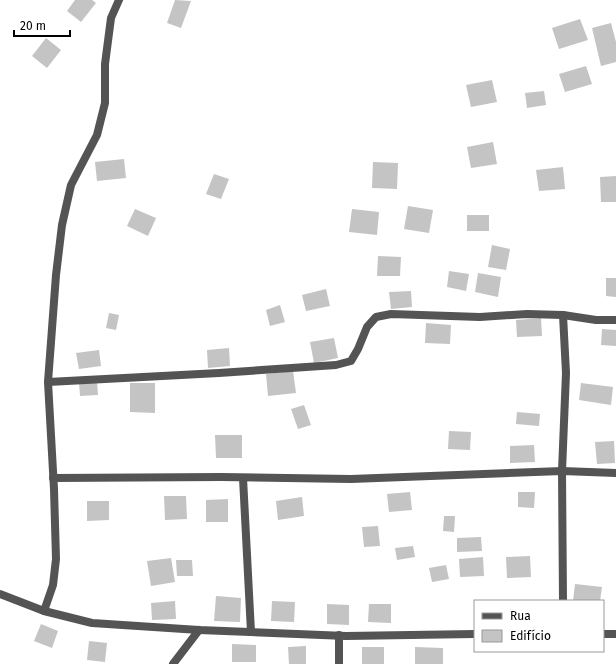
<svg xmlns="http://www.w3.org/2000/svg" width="616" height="664" font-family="'Fira Sans',sans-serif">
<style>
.building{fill:#c4c4c4}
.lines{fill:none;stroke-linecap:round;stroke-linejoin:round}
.street{stroke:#545454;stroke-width:8}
</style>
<rect width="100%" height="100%" fill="#fff"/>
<!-- building -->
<g class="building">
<polygon points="75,0 92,0 96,3 81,22 67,11"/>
<polygon points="175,0 191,1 181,28 167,23"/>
<polygon points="580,19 588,40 559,49 552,28"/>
<polygon points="611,23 616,42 616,62 601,66 592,28"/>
<polygon points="46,38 61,50 47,68 32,56"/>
<polygon points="586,66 592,84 565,92 559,74"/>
<polygon points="492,80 497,102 471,107 466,85"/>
<polygon points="544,91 546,105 527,108 525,93"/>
<polygon points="493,142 497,164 471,168 467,147"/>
<polygon points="124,159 126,178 97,181 95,162"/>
<polygon points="373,162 398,163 397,189 372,188"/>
<polygon points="563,167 565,189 539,191 536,170"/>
<polygon points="214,174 229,179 221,199 206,194"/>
<polygon points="616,176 616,202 601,202 600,177"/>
<polygon points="408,206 433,210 429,233 404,229"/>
<polygon points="135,209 156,218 148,236 127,226"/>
<polygon points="352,209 379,212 377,235 349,232"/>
<rect x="467" y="215" width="22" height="16"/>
<polygon points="492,245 510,249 506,270 488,267"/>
<polygon points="378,256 401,257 400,276 377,276"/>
<polygon points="449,271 469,274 466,291 447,287"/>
<polygon points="478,273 501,277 498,297 475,292"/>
<polygon points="606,278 616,278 616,297 606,296"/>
<polygon points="326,289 330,306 306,311 302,295"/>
<polygon points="411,291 412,307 391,309 389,292"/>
<polygon points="280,305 285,322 270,326 266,310"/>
<polygon points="109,313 119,315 116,330 106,328"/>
<polygon points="541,318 542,336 517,337 516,320"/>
<polygon points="426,323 451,325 450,344 425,343"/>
<polygon points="602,329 616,330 616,346 601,345"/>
<polygon points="334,338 338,358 314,363 310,342"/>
<polygon points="229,348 230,366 208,368 207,350"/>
<polygon points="99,350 101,366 79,369 76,353"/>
<polygon points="293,371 296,393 268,396 266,374"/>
<polygon points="97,381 98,395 80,396 79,383"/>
<polygon points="130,383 155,383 155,413 130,412"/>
<polygon points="581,383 613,387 611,405 579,400"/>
<polygon points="304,405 311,425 298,429 291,409"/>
<polygon points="517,412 540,414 539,426 516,424"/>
<polygon points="449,431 471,432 470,450 448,449"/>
<polygon points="215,435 242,435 242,458 216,458"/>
<polygon points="614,441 615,463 597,464 595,442"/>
<polygon points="534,445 535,462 510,463 510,446"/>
<polygon points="410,492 412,510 389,512 387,494"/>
<polygon points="518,492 535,492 534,508 518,507"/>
<polygon points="164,496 186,496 187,519 165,520"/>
<polygon points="302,497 304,516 278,520 276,501"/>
<polygon points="228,499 228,522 206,522 206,500"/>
<polygon points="87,501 109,501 109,520 87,521"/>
<polygon points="444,516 455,516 454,532 443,531"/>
<polygon points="378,526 380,546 364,547 362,527"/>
<polygon points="481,537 482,551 457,552 457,538"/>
<polygon points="413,546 415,557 397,560 395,548"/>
<polygon points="530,556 531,577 507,578 506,557"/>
<polygon points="483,557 484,576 460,577 459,559"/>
<polygon points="171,558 175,582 151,586 147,561"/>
<polygon points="176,560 192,560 193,576 177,576"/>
<polygon points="446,565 449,579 432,582 429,568"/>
<polygon points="575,584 602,587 600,601 573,601"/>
<polygon points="216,596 241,598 240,622 214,621"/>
<polygon points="175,601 176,619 152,620 151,603"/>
<polygon points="272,601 295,602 294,622 271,621"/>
<polygon points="327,604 349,605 349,625 327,624"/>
<polygon points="369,604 391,604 391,623 368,622"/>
<polygon points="41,624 58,631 52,648 34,641"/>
<polygon points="89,641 107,643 105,662 87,660"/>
<polygon points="232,644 256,645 256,662 232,662"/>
<polygon points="306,646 306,664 289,664 288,647"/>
<rect x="362" y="647" width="22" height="17"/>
<polygon points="415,647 443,648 443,664 415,664"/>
</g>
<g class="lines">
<!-- street -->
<g class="street">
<polyline points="563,315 566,373 562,471 563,601"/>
<polyline points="48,382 219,373 336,365 351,361 358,349 367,327 376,317 391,314 480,317 527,314 563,315 596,320 616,320"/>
<polyline points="53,478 221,477 351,479 562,471 616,473"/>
<polyline points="243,478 251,632"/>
<polyline points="0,594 44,611 92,623 199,630 346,636 475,634"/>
<polyline points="44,611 53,585 56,559 54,489 48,382 56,275 62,225 71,185 97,135 105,103 105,64 111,18 119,0"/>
<polyline points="603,634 616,634"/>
<polyline points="173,664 199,630"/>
<polyline points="339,664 339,635"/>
</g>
</g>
<!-- legend -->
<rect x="474" y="600" width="130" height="52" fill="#ffffff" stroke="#999999"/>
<rect x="482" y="613" width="20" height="6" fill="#545454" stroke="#999999"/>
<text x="510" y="620" font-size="12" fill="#000000">Rua</text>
<rect x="482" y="630" width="20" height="12" fill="#c4c4c4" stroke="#999999"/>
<text x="510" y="640" font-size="12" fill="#000000">Edifício</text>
<!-- scale -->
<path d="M14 30v6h56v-6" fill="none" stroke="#000000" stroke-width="2"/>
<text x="20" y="30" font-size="12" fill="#000000" stroke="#ffffff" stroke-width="3" paint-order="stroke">20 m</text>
</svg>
